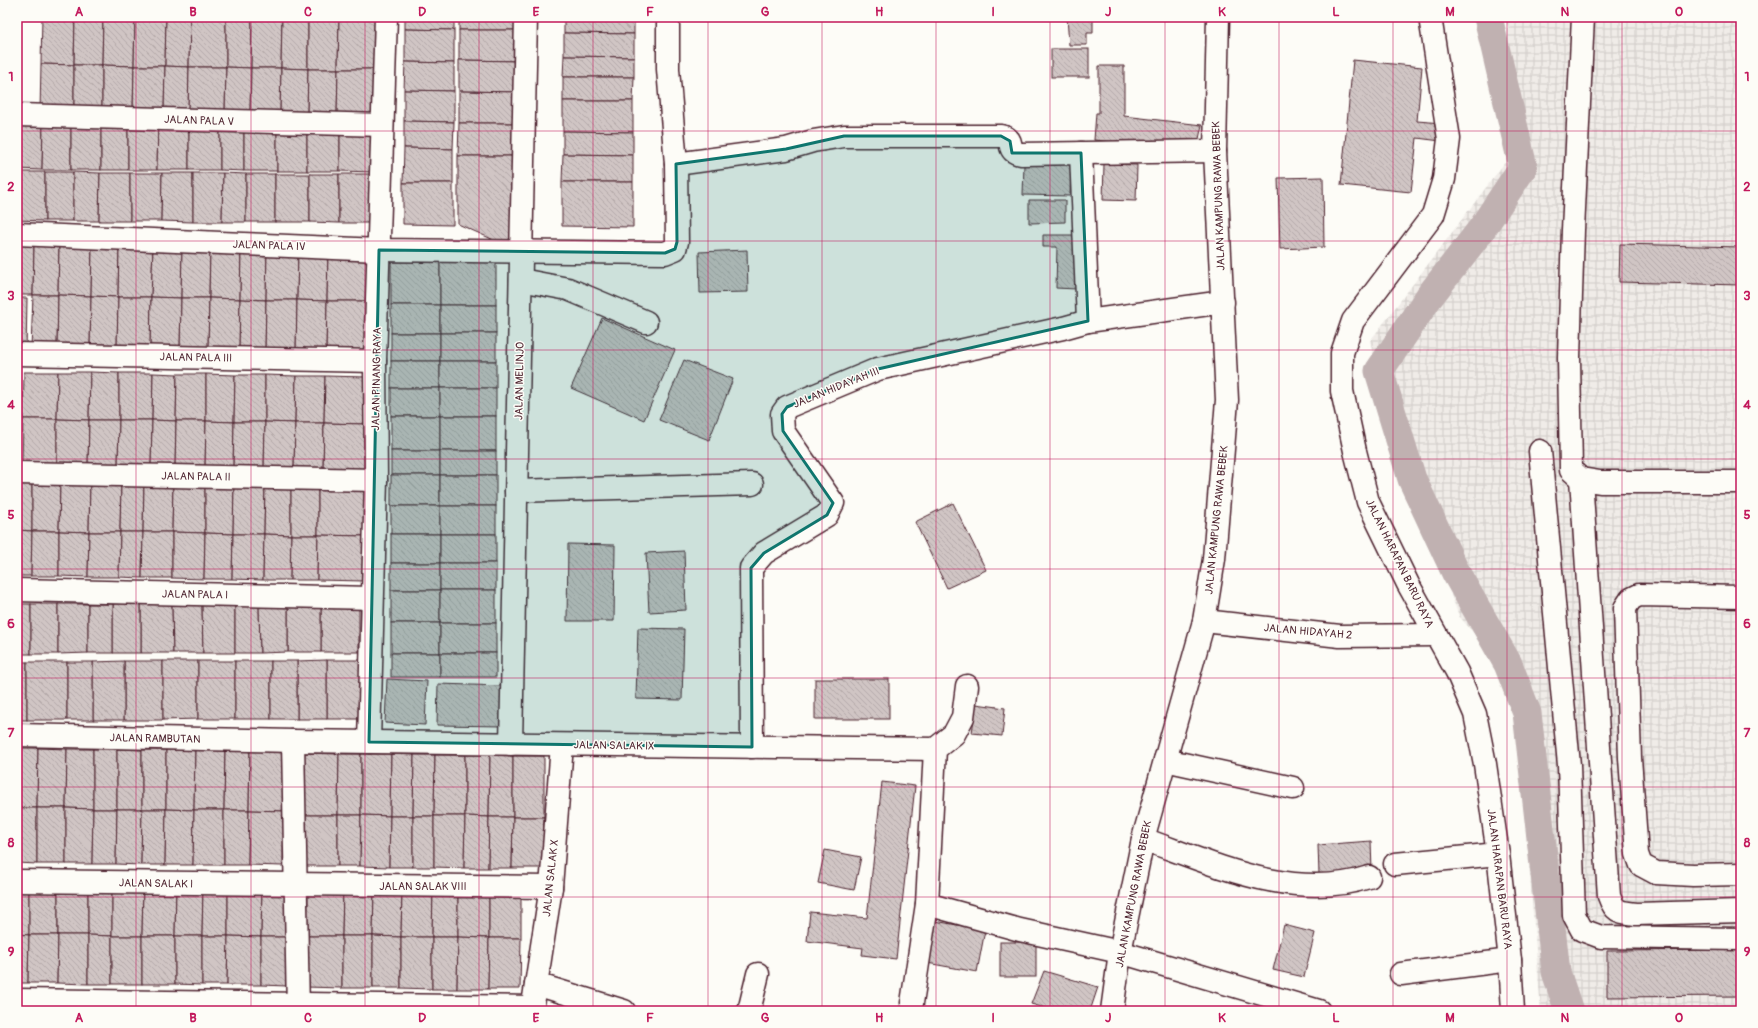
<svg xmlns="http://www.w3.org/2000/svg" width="1758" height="1028" font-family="Pangolin,sans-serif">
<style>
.industrial{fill:url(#industrial-grid)}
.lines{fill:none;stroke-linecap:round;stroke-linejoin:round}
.canal{stroke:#c0b1b1;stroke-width:29}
.building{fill:url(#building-back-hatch);stroke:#4a1f2b}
.minor-casing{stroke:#4a1f2b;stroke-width:25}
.minor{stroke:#fdfcf7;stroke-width:22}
.marked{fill:#0f766e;fill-opacity:0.2;stroke:#0f766e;stroke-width:3;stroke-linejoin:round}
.grid{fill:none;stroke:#c2185b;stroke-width:1;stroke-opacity:0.55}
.labels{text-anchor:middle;stroke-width:3;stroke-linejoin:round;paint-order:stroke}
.street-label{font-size:11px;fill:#4a1f2b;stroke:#fdfcf7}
.neatline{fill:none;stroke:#c2185b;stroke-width:1.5}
.grid-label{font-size:13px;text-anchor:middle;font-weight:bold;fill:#c2185b}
</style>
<defs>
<pattern id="industrial-grid" width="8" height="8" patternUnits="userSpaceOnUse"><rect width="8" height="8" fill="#f0ece8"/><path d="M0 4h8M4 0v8" fill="none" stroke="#cfcac7"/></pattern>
<pattern id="building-back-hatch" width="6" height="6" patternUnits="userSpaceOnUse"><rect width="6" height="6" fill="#d0c5c4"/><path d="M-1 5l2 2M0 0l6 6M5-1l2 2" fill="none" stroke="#b4a9a9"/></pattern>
</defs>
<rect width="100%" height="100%" fill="#fdfcf7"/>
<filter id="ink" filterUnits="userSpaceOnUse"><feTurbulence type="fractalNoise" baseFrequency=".025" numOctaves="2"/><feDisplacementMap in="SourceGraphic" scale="8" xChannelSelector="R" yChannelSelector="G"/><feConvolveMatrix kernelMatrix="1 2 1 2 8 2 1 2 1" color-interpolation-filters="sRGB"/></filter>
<g filter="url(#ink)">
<!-- industrial -->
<polygon class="industrial" points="1504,17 1741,17 1741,1011 1541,1011 1514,680 1459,616 1400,459 1370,341 1506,161 1508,26"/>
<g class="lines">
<!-- canal -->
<polyline class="canal" points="1488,17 1523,167 1481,230 1429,297 1379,371 1412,479 1456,573 1508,664 1527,713 1556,972 1569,1011"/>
</g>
<!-- building -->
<g class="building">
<polygon points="42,17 75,17 74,65 41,64"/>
<polygon points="75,17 103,17 102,65 74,65"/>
<polygon points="103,17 135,17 134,66 102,65"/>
<polygon points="135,17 166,17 165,66 134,66"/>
<polygon points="166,17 190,17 189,67 165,66"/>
<polygon points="190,17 226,17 226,67 189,67"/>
<polygon points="226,17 252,17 251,68 226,67"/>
<polygon points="252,17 282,17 281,68 251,68"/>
<polygon points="282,17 308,18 308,69 281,68"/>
<polygon points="405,17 454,17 454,30 405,29"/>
<rect x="459" y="17" width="61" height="13"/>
<polygon points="564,17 634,17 634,34 564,33"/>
<polygon points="1067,17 1093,17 1093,33 1087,33 1087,45 1069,45"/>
<polygon points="308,18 339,18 338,69 308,69"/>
<polygon points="339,18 380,19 379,69 338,69"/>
<polygon points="405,29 454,30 454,63 405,62"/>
<polygon points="459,30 520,30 520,61 459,60"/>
<polygon points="564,33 634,34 634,57 564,56"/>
<rect x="1051" y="49" width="38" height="28"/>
<polygon points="564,56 634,57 634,77 563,77"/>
<polygon points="459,60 520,61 519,92 459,91"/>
<polygon points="1353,60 1422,67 1417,121 1442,123 1441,141 1417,138 1411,192 1341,185"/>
<polygon points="405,62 454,63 454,91 404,90"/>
<polygon points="41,64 74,65 74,112 40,111"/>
<rect x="74" y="65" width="28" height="47"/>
<polygon points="102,65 134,66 133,113 102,112"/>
<polygon points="134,66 165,66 164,113 133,113"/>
<polygon points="165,66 189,67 188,114 164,113"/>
<polygon points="1099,66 1124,66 1124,116 1202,125 1197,148 1094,140 1096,113 1099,113"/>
<polygon points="189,67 226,67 225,115 188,114"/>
<polygon points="226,67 251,68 250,115 225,115"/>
<polygon points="251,68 281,68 280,115 250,115"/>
<polygon points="281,68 308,69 307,116 280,115"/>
<polygon points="308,69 338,69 337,116 307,116"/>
<polygon points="338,69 379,69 378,117 337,116"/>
<polygon points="563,77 634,77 633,101 563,101"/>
<polygon points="404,90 454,91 454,122 404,121"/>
<polygon points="459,91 519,92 519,123 459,123"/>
<polygon points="563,101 633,101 633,132 563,131"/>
<polygon points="404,121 454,122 453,149 404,148"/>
<polygon points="17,123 43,123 42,170 17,169"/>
<polygon points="43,123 71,123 71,170 42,170"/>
<rect x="71" y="123" width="30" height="47"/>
<rect x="101" y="123" width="27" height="47"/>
<polygon points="128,123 158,123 157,170 128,170"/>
<polygon points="158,123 189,124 189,170 157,170"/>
<polygon points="459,123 519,123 519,156 458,156"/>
<rect x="189" y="124" width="31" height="46"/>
<polygon points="220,124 244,124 244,171 220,170"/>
<rect x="244" y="124" width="33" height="47"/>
<rect x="277" y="124" width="30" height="47"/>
<polygon points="307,124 340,125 340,171 307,171"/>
<polygon points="340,125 376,125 375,172 340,171"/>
<polygon points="563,131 633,132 633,155 563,154"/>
<polygon points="404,148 453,149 453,183 403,183"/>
<polygon points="563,154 633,155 633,182 562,182"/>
<polygon points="458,156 519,156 521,252 458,224"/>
<polygon points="1024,164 1071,164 1070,196 1023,195"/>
<polygon points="1104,164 1137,165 1136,201 1103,200"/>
<polygon points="17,172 45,172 45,221 17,220"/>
<rect x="45" y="172" width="28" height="49"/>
<polygon points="73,172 100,173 99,221 73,221"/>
<polygon points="100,173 130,173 130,221 99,221"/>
<polygon points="130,173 162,173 161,221 130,221"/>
<polygon points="162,173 193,173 193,222 161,221"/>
<polygon points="193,173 223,173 222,222 193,222"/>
<polygon points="223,173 246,174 246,222 222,222"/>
<rect x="246" y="174" width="29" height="48"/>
<rect x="275" y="174" width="35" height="48"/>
<polygon points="310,174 339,174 339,223 310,222"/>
<polygon points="339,174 377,174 376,223 339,223"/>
<polygon points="1323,177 1324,247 1280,249 1278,178"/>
<polygon points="562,182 633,182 633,227 562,226"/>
<polygon points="403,183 453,183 453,225 403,224"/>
<polygon points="1029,200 1065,200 1065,222 1029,223"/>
<polygon points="1043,235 1075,235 1077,239 1076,289 1056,288 1057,247 1043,247"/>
<polygon points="1620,244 1741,247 1741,285 1619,282"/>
<polygon points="17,245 34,246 33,295 17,295"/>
<polygon points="34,246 59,246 58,295 33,295"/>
<polygon points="59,246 92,247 91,296 58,295"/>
<polygon points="92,247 119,247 118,297 91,296"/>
<polygon points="119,247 153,248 151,297 118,297"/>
<polygon points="153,248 182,248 181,298 151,297"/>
<polygon points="182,248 210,249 209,298 181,298"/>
<polygon points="210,249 241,249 240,299 209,298"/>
<polygon points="241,249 267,250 266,300 240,299"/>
<polygon points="267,250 298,251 297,300 266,300"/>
<polygon points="747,250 748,292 700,293 699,252"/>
<polygon points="298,251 328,251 327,301 297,300"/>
<polygon points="328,251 367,252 366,301 327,301"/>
<rect x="391" y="262" width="49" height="43"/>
<rect x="440" y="262" width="56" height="43"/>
<polygon points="33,295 58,295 57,350 31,349"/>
<polygon points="58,295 91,296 90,351 57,350"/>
<polygon points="91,296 118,297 117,351 90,351"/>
<polygon points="118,297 151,297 150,352 117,351"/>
<polygon points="151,297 181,298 180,353 150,352"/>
<polygon points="17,298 27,298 26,352 17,351"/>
<polygon points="181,298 209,298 208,353 180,353"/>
<polygon points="209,298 240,299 239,354 208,353"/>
<polygon points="240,299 266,300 265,354 239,354"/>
<polygon points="266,300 297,300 296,354 265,354"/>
<polygon points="297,300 327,301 326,355 296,354"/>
<polygon points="327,301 366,301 365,356 326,355"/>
<rect x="391" y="305" width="49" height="28"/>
<rect x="440" y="305" width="56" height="28"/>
<polygon points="602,318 675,350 644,420 571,388"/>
<rect x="391" y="333" width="49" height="28"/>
<rect x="440" y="333" width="56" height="28"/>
<polygon points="684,360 733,379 709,440 659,420"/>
<rect x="391" y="361" width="49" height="27"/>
<rect x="440" y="361" width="56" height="27"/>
<polygon points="24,372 58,372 57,419 23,419"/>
<polygon points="58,372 90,372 89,420 57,419"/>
<polygon points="90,372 119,373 119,420 89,420"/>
<polygon points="119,373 153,373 152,420 119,420"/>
<polygon points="153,373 177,374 176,421 152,420"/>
<polygon points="177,374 206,374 206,421 176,421"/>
<polygon points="206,374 235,375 234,422 206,421"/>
<polygon points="235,375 265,375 265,422 234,422"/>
<polygon points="265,375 296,376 295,423 265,422"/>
<polygon points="296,376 325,376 324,423 295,423"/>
<polygon points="325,376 366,377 365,424 324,423"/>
<rect x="391" y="388" width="49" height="28"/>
<rect x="440" y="388" width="56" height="28"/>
<rect x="391" y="416" width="49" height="35"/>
<rect x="440" y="416" width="56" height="35"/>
<polygon points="23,419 57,419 57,467 22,467"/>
<polygon points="57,419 89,420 88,468 57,467"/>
<polygon points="89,420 119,420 118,468 88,468"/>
<polygon points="119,420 152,420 151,469 118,468"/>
<polygon points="152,420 176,421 175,469 151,469"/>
<polygon points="176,421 206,421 205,470 175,469"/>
<polygon points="206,421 234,422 233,470 205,470"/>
<polygon points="234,422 265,422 264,471 233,470"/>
<polygon points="265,422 295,423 294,471 264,471"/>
<polygon points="295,423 324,423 323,472 294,471"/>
<polygon points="324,423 365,424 365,473 323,472"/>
<rect x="391" y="451" width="49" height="24"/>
<rect x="440" y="451" width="56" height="24"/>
<rect x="391" y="475" width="49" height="31"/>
<rect x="440" y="475" width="56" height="31"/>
<polygon points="17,481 32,481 32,531 17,530"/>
<polygon points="32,481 60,482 59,531 32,531"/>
<polygon points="60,482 90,482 89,532 59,531"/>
<polygon points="90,482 121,483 120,532 89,532"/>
<polygon points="121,483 144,483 143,532 120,532"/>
<polygon points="144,483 173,484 172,532 143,532"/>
<polygon points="173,484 205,484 205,533 172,532"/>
<polygon points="205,484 234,485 233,534 205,533"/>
<polygon points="234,485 265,485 264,534 233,534"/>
<polygon points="265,485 291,485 291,535 264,534"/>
<polygon points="291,485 318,486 318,535 291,535"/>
<polygon points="318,486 366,486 365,536 318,535"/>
<polygon points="953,503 986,570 947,588 915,522"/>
<rect x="391" y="506" width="49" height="28"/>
<rect x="440" y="506" width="56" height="28"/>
<polygon points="17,530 32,531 31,576 17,576"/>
<polygon points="32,531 59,531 59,576 31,576"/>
<polygon points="59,531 89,532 88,577 59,576"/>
<polygon points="89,532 120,532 119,577 88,577"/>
<polygon points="120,532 143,532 142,578 119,577"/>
<polygon points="143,532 172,532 172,578 142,578"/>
<polygon points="172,532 205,533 204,579 172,578"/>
<polygon points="205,533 233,534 232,579 204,579"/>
<polygon points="233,534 264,534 263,580 232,579"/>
<polygon points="264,534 291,535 290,580 263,580"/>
<rect x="391" y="534" width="49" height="29"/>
<rect x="440" y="534" width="56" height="29"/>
<polygon points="291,535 318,535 317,580 290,580"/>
<polygon points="318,535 365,536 365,581 317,580"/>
<polygon points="568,544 615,545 614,621 567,621"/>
<polygon points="684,551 686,610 649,612 646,553"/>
<rect x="391" y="563" width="49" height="27"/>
<rect x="440" y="563" width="56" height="27"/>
<rect x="391" y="590" width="49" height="33"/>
<rect x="440" y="590" width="56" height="33"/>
<rect x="321" y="602" width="38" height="50"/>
<polygon points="321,602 321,652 288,652 288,603"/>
<polygon points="141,603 172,603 173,653 141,653"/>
<polygon points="141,603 141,653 113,653 113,604"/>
<polygon points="172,603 202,603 203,653 173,653"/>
<polygon points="202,603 235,603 235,653 203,653"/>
<polygon points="235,603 259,603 260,653 235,653"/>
<polygon points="259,603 288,603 288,652 260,653"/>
<rect x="17" y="604" width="14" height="50"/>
<rect x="31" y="604" width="27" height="50"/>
<polygon points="58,604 88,604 88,653 58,654"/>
<rect x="88" y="604" width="25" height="49"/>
<rect x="391" y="623" width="49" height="30"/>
<rect x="440" y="623" width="56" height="30"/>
<polygon points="638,628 684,629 682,700 636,699"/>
<rect x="391" y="653" width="49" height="24"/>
<rect x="440" y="653" width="56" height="24"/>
<rect x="327" y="660" width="33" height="59"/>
<polygon points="327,660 327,719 297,719 297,661"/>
<rect x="124" y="661" width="39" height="59"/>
<polygon points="124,661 124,720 93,720 93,662"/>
<polygon points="163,661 198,661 198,719 163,720"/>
<rect x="198" y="661" width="37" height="58"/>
<rect x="235" y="661" width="36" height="58"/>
<rect x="271" y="661" width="26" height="58"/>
<rect x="17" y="662" width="10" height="58"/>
<rect x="27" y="662" width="40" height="58"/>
<rect x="67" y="662" width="26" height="58"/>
<polygon points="387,679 427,681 425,725 385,723"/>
<rect x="815" y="679" width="74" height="40"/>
<polygon points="438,684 504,686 503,726 437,725"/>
<polygon points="976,704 1005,708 1002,736 972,733"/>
<polygon points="17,748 38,748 37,808 17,808"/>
<polygon points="38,748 67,749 66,808 37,808"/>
<polygon points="67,749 93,749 93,809 66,808"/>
<rect x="93" y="749" width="24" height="60"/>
<polygon points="117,749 142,750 142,809 117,809"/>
<rect x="142" y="750" width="24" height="59"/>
<polygon points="166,750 195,750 194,810 166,809"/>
<polygon points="195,750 225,751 224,810 194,810"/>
<polygon points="225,751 250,751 249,810 224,810"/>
<polygon points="250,751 284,751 284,811 249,810"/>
<polygon points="303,753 339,754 338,815 303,815"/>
<polygon points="339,754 361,754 361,815 338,815"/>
<polygon points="361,754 391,754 390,816 361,815"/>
<polygon points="391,754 414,755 413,816 390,816"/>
<polygon points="414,755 435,755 434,816 413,816"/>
<polygon points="435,755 465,755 465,816 434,816"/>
<polygon points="465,755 490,755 489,817 465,816"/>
<polygon points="490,755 513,756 513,817 489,817"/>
<rect x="513" y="756" width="31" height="61"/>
<polygon points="882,782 915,786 896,959 862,955 863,948 807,941 810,912 867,918"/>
<polygon points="17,808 37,808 37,864 17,863"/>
<rect x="37" y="808" width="29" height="56"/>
<polygon points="66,808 93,809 92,864 66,864"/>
<polygon points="93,809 117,809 116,864 92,864"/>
<polygon points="117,809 142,809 141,865 116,864"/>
<polygon points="142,809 166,809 165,865 141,865"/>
<polygon points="166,809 194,810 193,865 165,865"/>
<polygon points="194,810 224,810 224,865 193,865"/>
<polygon points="224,810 249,810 248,865 224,865"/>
<polygon points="249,810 284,811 283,866 248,865"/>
<polygon points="303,815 338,815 338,866 302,866"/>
<polygon points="338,815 361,815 360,866 338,866"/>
<polygon points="361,815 390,816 389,867 360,866"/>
<polygon points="390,816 413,816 413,867 389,867"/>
<rect x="413" y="816" width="21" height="51"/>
<polygon points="434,816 465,816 464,868 434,867"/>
<polygon points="465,816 489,817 488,868 464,868"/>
<polygon points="489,817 513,817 512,868 488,868"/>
<polygon points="513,817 544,817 543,868 512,868"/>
<polygon points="1371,841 1372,871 1319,874 1318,845"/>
<polygon points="825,850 861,857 854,890 818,883"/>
<polygon points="17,886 29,886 29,935 17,934"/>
<polygon points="29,886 58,887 58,935 29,935"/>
<rect x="58" y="887" width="30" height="48"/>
<polygon points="88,887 112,887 112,936 88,935"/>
<polygon points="112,887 143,887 142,936 112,936"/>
<polygon points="143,887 176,888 175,936 142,936"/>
<polygon points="176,888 203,888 202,936 175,936"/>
<polygon points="203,888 228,888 228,936 202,936"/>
<polygon points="228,888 262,888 261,937 228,936"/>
<polygon points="262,888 288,889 288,937 261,937"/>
<polygon points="308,889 343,889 342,936 307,936"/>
<polygon points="343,889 374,890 373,936 342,936"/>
<polygon points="374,890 402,890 401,937 373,936"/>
<polygon points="402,890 433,890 432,937 401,937"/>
<polygon points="433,890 458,891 458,937 432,937"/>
<polygon points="458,891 489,891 489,938 458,937"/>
<rect x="489" y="891" width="32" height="47"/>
<polygon points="935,921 985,930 977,972 927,963"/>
<polygon points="1284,925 1315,933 1304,977 1273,970"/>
<polygon points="17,934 29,935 28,983 17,983"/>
<polygon points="29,935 58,935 57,983 28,983"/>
<polygon points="58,935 88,935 88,984 57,983"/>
<polygon points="88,935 112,936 112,984 88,984"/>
<rect x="112" y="936" width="30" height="48"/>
<rect x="142" y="936" width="33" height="48"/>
<polygon points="175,936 202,936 202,985 175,984"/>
<polygon points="202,936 228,936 227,985 202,985"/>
<polygon points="228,936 261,937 261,985 227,985"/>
<polygon points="307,936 342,936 342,988 306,987"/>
<rect x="342" y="936" width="31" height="52"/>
<polygon points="373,936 401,937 401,988 373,988"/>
<polygon points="261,937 288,937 287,986 261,985"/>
<polygon points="401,937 432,937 432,989 401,988"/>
<polygon points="432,937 458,937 457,989 432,989"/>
<polygon points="458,937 489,938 488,989 457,989"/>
<polygon points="489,938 521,938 520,989 488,989"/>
<rect x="1000" y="942" width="36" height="35"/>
<polygon points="1741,950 1741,996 1607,997 1607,951"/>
<polygon points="1044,971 1098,987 1090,1011 1056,1011 1031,1004"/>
</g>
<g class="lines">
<!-- minor casing -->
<g class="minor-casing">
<g id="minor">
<polyline points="1430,17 1449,139 1444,179 1433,215 1353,321 1342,353 1342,391 1355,451 1368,502 1408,584 1457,672 1475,714 1485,764 1498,854 1510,960 1513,1011"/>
<polyline points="1583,17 1573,230 1569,358 1571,470 1581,479 1600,482 1741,482"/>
<polyline points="17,115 382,125"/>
<path d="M676,164L786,149L813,141L844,136H1001C1018,139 1003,151 1021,154L1215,151"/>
<polyline points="17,234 379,250 665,253 675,249 677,242 676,164 668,69 668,17"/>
<polyline points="521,280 568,289 646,322"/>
<polyline points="1088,321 1223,302"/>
<polyline points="17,354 375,361"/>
<polyline points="1540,451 1569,765 1574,915 1582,930 1601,937 1741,939"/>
<polyline points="17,473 376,480"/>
<path d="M1581,479L1609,896C1615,913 1620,912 1636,914L1741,911"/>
<polyline points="516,491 752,484"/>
<polyline points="17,590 372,598"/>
<polyline points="1741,597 1639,595 1631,599 1625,608 1630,758 1637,854 1641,865 1656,873 1693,875 1741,874"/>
<polyline points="1204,621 1340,636 1435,635"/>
<polyline points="17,735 293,741 935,749"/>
<polyline points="293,741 298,1011"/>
<polyline points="369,742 376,480 375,361 386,17"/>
<polyline points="511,744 526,17"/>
<polyline points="752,747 751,568 764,553 827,515 833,503 783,431 782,414 787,407 878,369 1063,328 1088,321 1081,153"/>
<polyline points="1165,760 1293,788"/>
<path d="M1143,839C1214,864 1293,902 1369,877"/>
<polyline points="1395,864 1498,854"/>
<polyline points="17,881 551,887"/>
<polyline points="927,904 1020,930 1120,952 1319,1011"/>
<polyline points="1401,974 1510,960"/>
<polyline points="536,984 624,1011"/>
<polyline points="17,1000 533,1007"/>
<polyline points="912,1003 927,904 935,749 954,734 963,717 967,686"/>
<polyline points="532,1011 551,887 562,745"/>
<polyline points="749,1011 758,974"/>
<polyline points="1112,1011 1120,952 1143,839 1204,621 1214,559 1227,400 1215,151 1218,17"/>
</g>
</g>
<!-- minor -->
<use href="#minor" class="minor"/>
</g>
</g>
<!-- marked area -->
<path class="marked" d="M844,136H1001L1010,141L1012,153H1081L1088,321L878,369L787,407L782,414L783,431L833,503L827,515L764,553L751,568L752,747L369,742L379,250L665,253L675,249L677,242L676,164L786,149Z"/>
<!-- grid -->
<path class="grid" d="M136,17V1011M251,17V1011M365,17V1011M479,17V1011M593,17V1011M708,17V1011M822,17V1011M936,17V1011M1050,17V1011M1165,17V1011M1279,17V1011M1393,17V1011M1507,17V1011M1622,17V1011M17,131H1741M17,241H1741M17,350H1741M17,459H1741M17,569H1741M17,678H1741M17,787H1741M17,897H1741"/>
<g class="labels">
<!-- street labels -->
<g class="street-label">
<text transform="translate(199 120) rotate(2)" y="4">JALAN PALA V</text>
<text transform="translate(1218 196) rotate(-92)" y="4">JALAN KAMPUNG RAWA BEBEK</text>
<text transform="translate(269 245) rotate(2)" y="4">JALAN PALA IV</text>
<text transform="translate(196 357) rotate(1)" y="4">JALAN PALA III</text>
<text transform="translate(376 379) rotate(-89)" y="4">JALAN PINANG RAYA</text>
<text transform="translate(519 381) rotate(-89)" y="4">JALAN MELINJO</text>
<text transform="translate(836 387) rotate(-22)" y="4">JALAN HIDAYAH III</text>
<text transform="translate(196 476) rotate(1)" y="4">JALAN PALA II</text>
<text transform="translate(1216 520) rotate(-84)" y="4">JALAN KAMPUNG RAWA BEBEK</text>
<text transform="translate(1400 563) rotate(64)" y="4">JALAN HARAPAN BARU RAYA</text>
<text transform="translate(195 594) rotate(1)" y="4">JALAN PALA I</text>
<text transform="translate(1308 631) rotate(5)" y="4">JALAN HIDAYAH 2</text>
<text transform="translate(155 738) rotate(1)" y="4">JALAN RAMBUTAN</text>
<text transform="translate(614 745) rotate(1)" y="4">JALAN SALAK IX</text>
<text transform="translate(550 878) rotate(-84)" y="4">JALAN SALAK X</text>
<text transform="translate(1500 879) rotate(83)" y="4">JALAN HARAPAN BARU RAYA</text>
<text transform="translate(156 883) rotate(1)" y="4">JALAN SALAK I</text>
<text x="423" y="890">JALAN SALAK VIII</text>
<text transform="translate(1133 894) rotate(-79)" y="4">JALAN KAMPUNG RAWA BEBEK</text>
</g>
</g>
<!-- margin -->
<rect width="1758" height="1028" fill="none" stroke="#fdfcf7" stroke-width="44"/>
<rect x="22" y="22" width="1714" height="984" class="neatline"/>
<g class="grid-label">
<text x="79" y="16">A</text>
<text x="193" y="16">B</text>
<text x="308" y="16">C</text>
<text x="422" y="16">D</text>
<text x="536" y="16">E</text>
<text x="650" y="16">F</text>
<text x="765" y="16">G</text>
<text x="879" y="16">H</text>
<text x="993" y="16">I</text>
<text x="1108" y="16">J</text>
<text x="1222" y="16">K</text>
<text x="1336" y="16">L</text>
<text x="1450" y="16">M</text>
<text x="1565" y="16">N</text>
<text x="1679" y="16">O</text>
<text x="11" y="81">1</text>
<text x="1747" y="81">1</text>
<text x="11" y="191">2</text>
<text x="1747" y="191">2</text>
<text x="11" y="300">3</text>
<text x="1747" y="300">3</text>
<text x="11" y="409">4</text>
<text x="1747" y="409">4</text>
<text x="11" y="519">5</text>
<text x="1747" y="519">5</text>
<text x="11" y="628">6</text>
<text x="1747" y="628">6</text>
<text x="11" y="737">7</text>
<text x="1747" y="737">7</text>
<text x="11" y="847">8</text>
<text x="1747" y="847">8</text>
<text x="11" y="956">9</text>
<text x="1747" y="956">9</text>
<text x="79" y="1022">A</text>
<text x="193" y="1022">B</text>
<text x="308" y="1022">C</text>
<text x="422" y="1022">D</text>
<text x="536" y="1022">E</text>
<text x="650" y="1022">F</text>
<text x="765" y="1022">G</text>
<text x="879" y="1022">H</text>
<text x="993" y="1022">I</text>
<text x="1108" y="1022">J</text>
<text x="1222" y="1022">K</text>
<text x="1336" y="1022">L</text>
<text x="1450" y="1022">M</text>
<text x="1565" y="1022">N</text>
<text x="1679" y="1022">O</text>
</g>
</svg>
